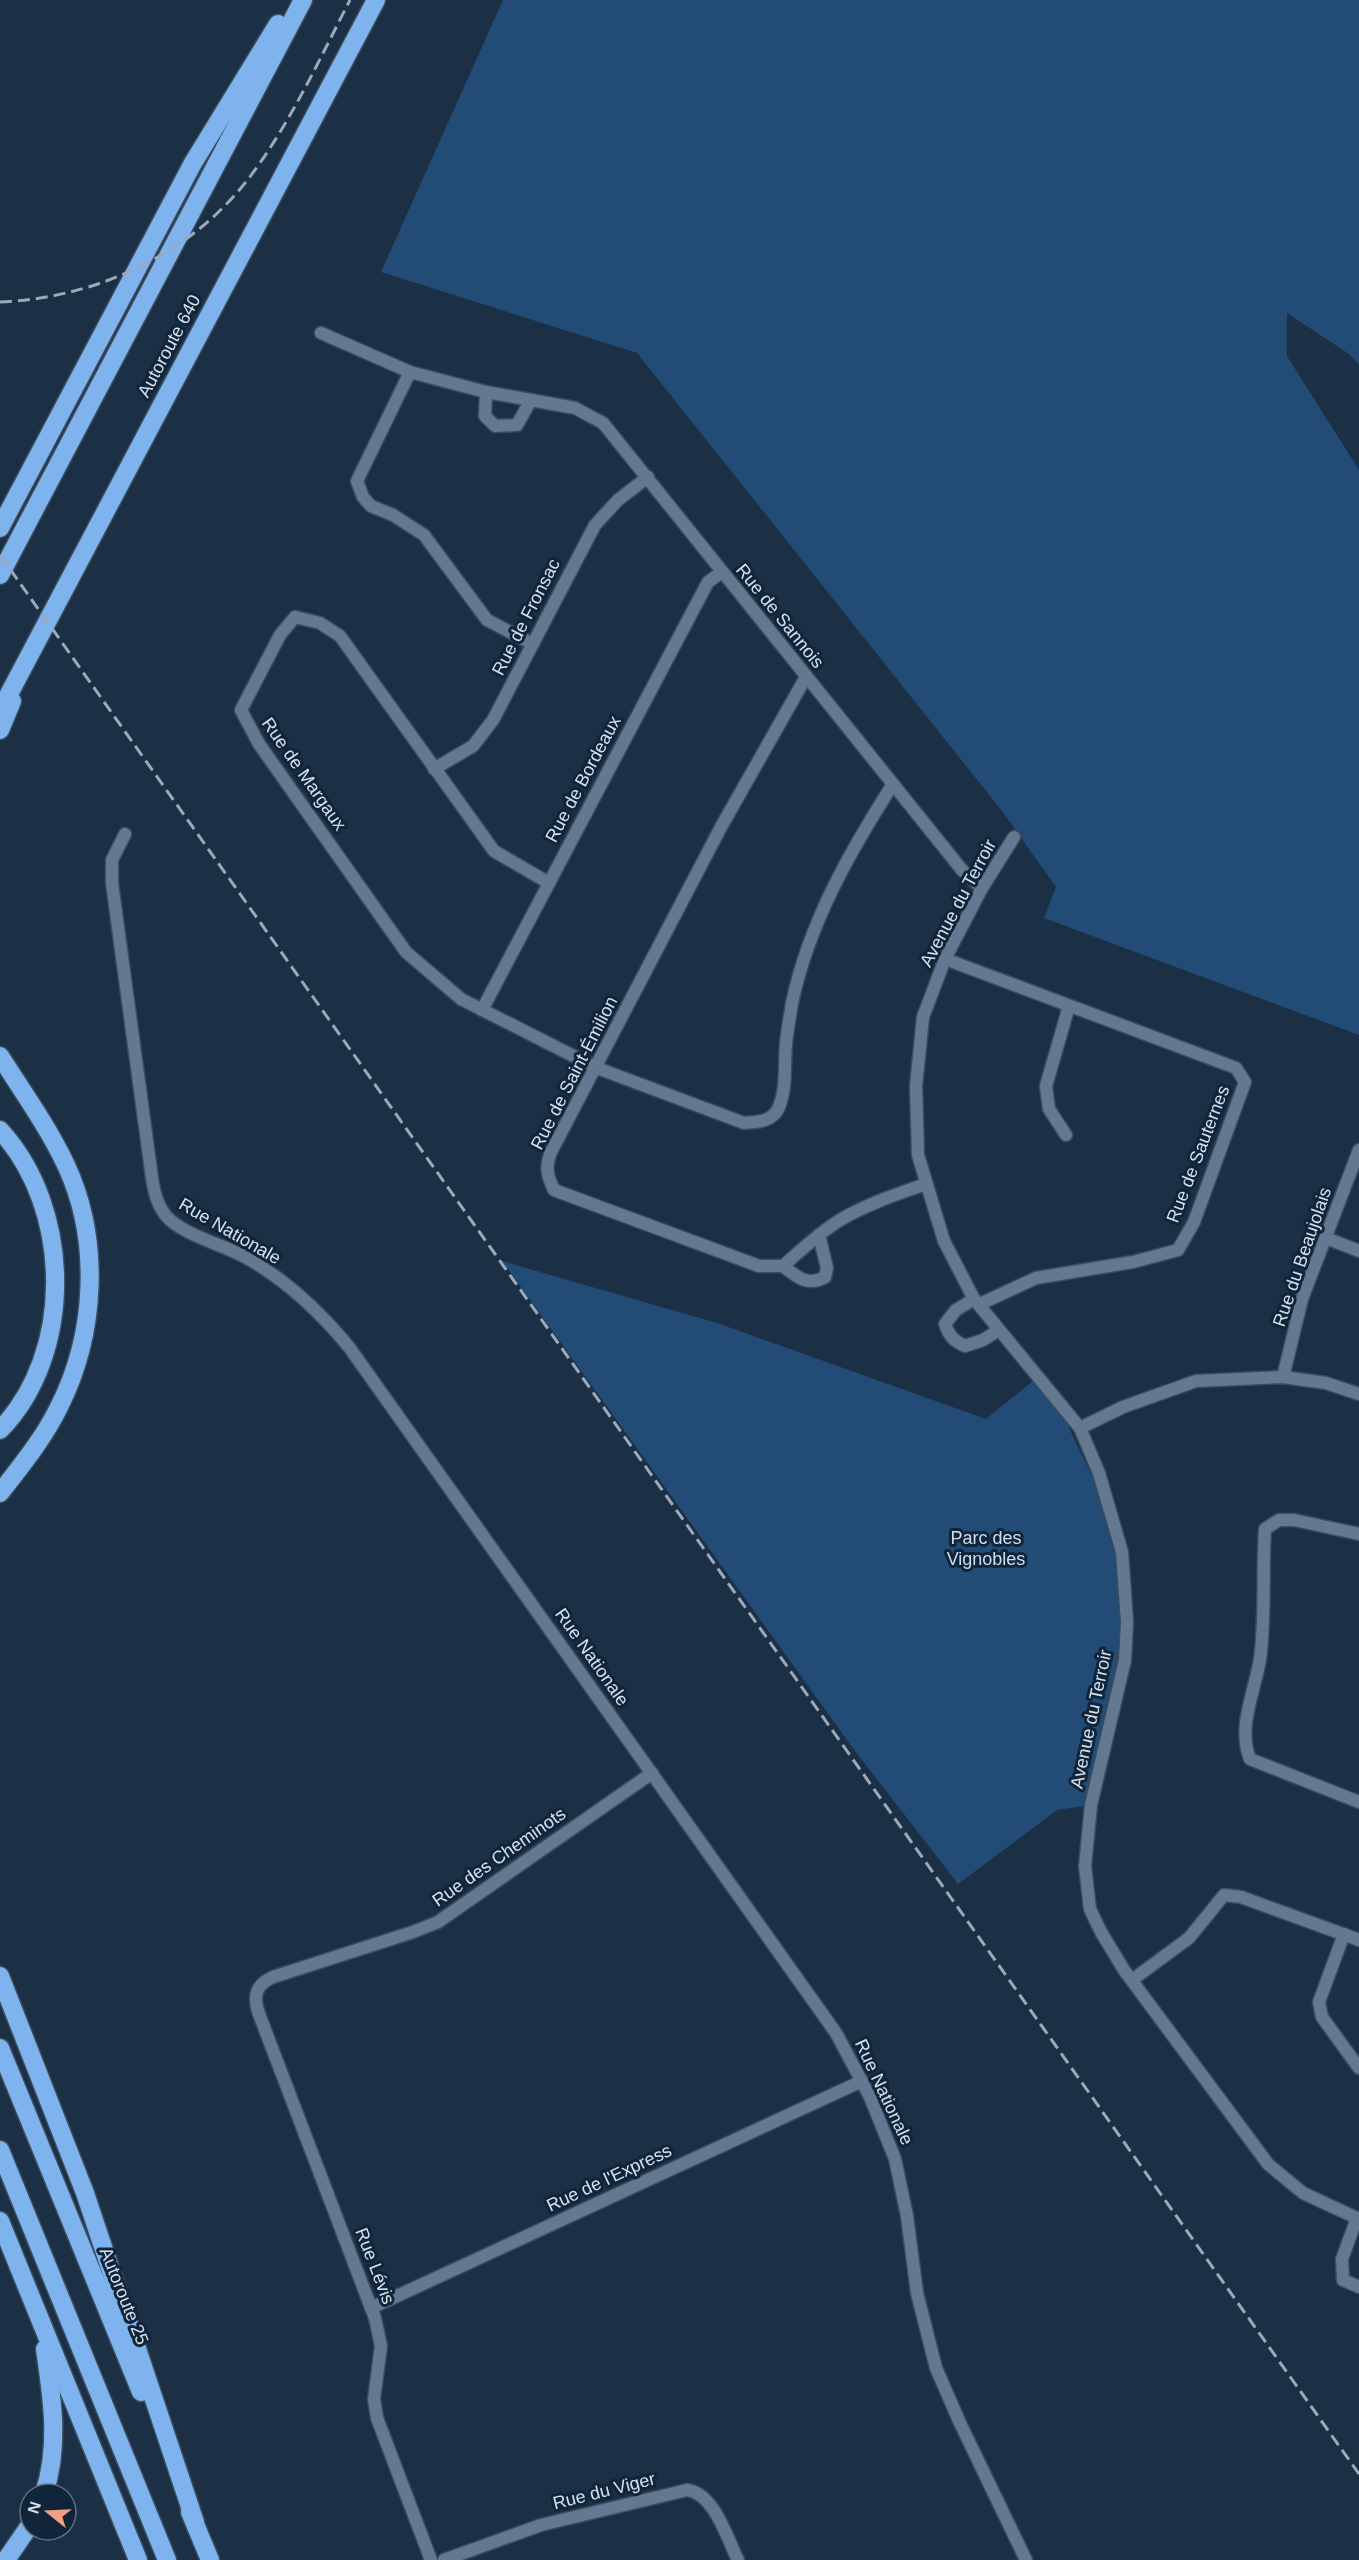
<svg xmlns="http://www.w3.org/2000/svg" width="1359" height="2560" font-family="Helvetica,sans-serif">
<style>
.green{fill:#224c76}
.lines{fill:none;stroke-linecap:round;stroke-linejoin:round}
.minor-casing{stroke:#3a4c5d;stroke-width:15}
.motorway-casing{stroke:#3a4c5d;stroke-width:21}
.minor{stroke:#637992;stroke-width:12}
.motorway{stroke:#7eb3ed;stroke-width:18}
.rail{stroke:#9ba9ba;stroke-width:3;stroke-dasharray:12 6;stroke-linecap:butt}
.labels{text-anchor:middle;stroke-width:6;stroke-linejoin:round;paint-order:stroke}
.street-label{font-size:18px;fill:#d5e1ef;stroke:#11253a}
.park-label{font-size:18px;fill:#cedef1;stroke:#11253a}
</style>
<rect width="100%" height="100%" fill="#1b2f45"/>
<!-- green -->
<g class="green">
<polygon points="503,0 1359,0 1359,365 1349,354 1287,313 1287,356 1359,470 1359,1035 1044,918 1056,887 1002,811 637,353 381,272"/>
<polygon points="502,1261 717,1323 986,1419 1034,1380 1074,1421 1069,1428 1112,1517 1119,1586 1120,1662 1091,1805 1057,1810 958,1884 852,1747"/>
</g>
<g class="lines">
<!-- minor casing -->
<g class="minor-casing">
<g id="minor">
<polyline points="321,333 410,372 486,392 485,416 495,426 517,425 531,400 575,408 603,423 893,784 962,870 982,888"/>
<polyline points="410,372 357,481 363,497 371,506 393,515 424,535 487,620 533,644"/>
<polyline points="486,392 531,400"/>
<path d="M806,677L721,827L551,1152C545,1167 547,1175 554,1190L759,1266H783C801,1250 819,1233 840,1220C867,1204 897,1194 926,1184"/>
<polyline points="434,769 473,746 493,720 595,525 618,500 648,477"/>
<path d="M125,834L112,860V883L152,1178C154,1193 158,1209 170,1220C190,1237 221,1244 245,1257C285,1279 320,1312 349,1347L836,2033L870,2097L895,2159L907,2216L917,2293L936,2368L960,2423L1026,2560"/>
<polyline points="1014,837 982,888 945,959 923,1017 916,1086 918,1155 944,1241 974,1299 1080,1428 1099,1473 1122,1552 1127,1622 1125,1660 1091,1805 1085,1866 1090,1909 1101,1932 1124,1970 1268,2164 1303,2193 1359,2219"/>
<path d="M549,883L494,851L340,636L320,623L295,617L280,635L241,710L259,744L406,952L461,999L597,1068L744,1123C757,1122 773,1122 779,1107C787,1087 784,1065 786,1044C787,1031 790,1017 792,1003C809,923 849,853 893,784"/>
<polyline points="945,959 1236,1068 1245,1082 1194,1222 1178,1250 1133,1262 1036,1278 980,1304"/>
<polyline points="482,1010 708,582 722,572"/>
<polyline points="1066,1135 1049,1109 1046,1086 1069,1006"/>
<polyline points="1326,1238 1359,1251"/>
<path d="M783,1266C797,1277 808,1287 825,1277L827,1268L819,1235"/>
<path d="M974,1299L956,1310L945,1324C949,1336 954,1341 965,1346L983,1340L999,1330"/>
<polyline points="1283,1377 1302,1299 1359,1150"/>
<polyline points="1080,1428 1123,1407 1196,1381 1283,1377 1326,1383 1359,1394"/>
<path d="M1359,1534L1294,1520H1279L1265,1529C1262,1572 1266,1615 1260,1659C1255,1691 1237,1727 1250,1759L1359,1802"/>
<polyline points="1344,1934 1319,2002 1322,2017 1359,2068"/>
<polyline points="1132,1980 1189,1938 1224,1895 1241,1897 1359,1940"/>
<polyline points="1357,2218 1342,2259 1343,2280 1359,2287"/>
<polyline points="371,2308 862,2081"/>
<path d="M431,2560L377,2418L374,2399L381,2346L375,2318L259,2014C253,1997 255,1985 273,1977L413,1932L438,1922L652,1773"/>
<path d="M444,2560L541,2525L687,2490C714,2493 727,2538 738,2560"/>
</g>
</g>
<!-- motorway casing -->
<g class="motorway-casing">
<g id="motorway">
<polyline points="0,528 193,163 278,24"/>
<polyline points="0,575 303,0"/>
<polyline points="0,711 376,0"/>
<polyline points="0,730 12,701"/>
<path d="M0,1056C23,1092 48,1127 66,1165C101,1240 96,1334 59,1407C44,1438 21,1466 0,1493"/>
<path d="M0,1130C72,1208 75,1353 0,1430"/>
<polyline points="0,1976 85,2193 195,2522"/>
<polyline points="0,2048 141,2392"/>
<polyline points="0,2150 167,2560"/>
<polyline points="0,2221 138,2560"/>
<path d="M44,2494C60,2445 52,2398 45,2349"/>
<polyline points="190,2512 210,2560"/>
<polyline points="6,2560 30,2525"/>
</g>
</g>
<!-- minor -->
<use href="#minor" class="minor"/>
<!-- motorway -->
<use href="#motorway" class="motorway"/>
<!-- rail -->
<g class="rail">
<path d="M0,302C96,298 190,255 249,178C290,124 319,60 350,0"/>
<polyline points="0,555 1359,2474"/>
</g>
</g>
<g class="labels">
<!-- street labels -->
<g class="street-label">
<text transform="translate(169 346) rotate(-62)" y="6">Autoroute 640</text>
<text transform="translate(780 616) rotate(51)" y="6">Rue de Sannois</text>
<text transform="translate(526 617) rotate(-63)" y="6">Rue de Fronsac</text>
<text transform="translate(304 774) rotate(55)" y="6">Rue de Margaux</text>
<text transform="translate(583 779) rotate(-62)" y="6">Rue de Bordeaux</text>
<text transform="translate(958 903) rotate(-62)" y="6">Avenue du Terroir</text>
<text transform="translate(574 1073) rotate(-63)" y="6">Rue de Saint-Émilion</text>
<text transform="translate(1198 1154) rotate(-69)" y="6">Rue de Sauternes</text>
<text transform="translate(230 1231) rotate(30)" y="6">Rue Nationale</text>
<text transform="translate(1302 1257) rotate(-71)" y="6">Rue du Beaujolais</text>
<text transform="translate(592 1657) rotate(55)" y="6">Rue Nationale</text>
<text transform="translate(1091 1719) rotate(-78)" y="6">Avenue du Terroir</text>
<text transform="translate(499 1857) rotate(-35)" y="6">Rue des Cheminots</text>
<text transform="translate(884 2092) rotate(65)" y="6">Rue Nationale</text>
<text transform="translate(609 2178) rotate(-25)" y="6">Rue de l'Express</text>
<text transform="translate(375 2266) rotate(69)" y="6">Rue Lévis</text>
<text transform="translate(124 2296) rotate(68)" y="6">Autoroute 25</text>
<text transform="translate(604 2491) rotate(-14)" y="6">Rue du Viger</text>
</g>
<!-- park labels -->
<g class="park-label">
<text x="986" y="1544">Parc des<tspan x="986" dy="21">Vignobles</tspan></text>
</g>
</g>
<!-- north arrow -->
<g transform="translate(48 2512) rotate(288)"><circle r="28" fill="#11253a" stroke="#5f7082" stroke-width="1.5"/>
<path d="M0-4.5L10 22L0 15L-10 22Z" fill="#f2a081"/>
<text y="-9" font-size="16" font-weight="bold" text-anchor="middle" fill="#d5e1ef">N</text>
</g>
</svg>
